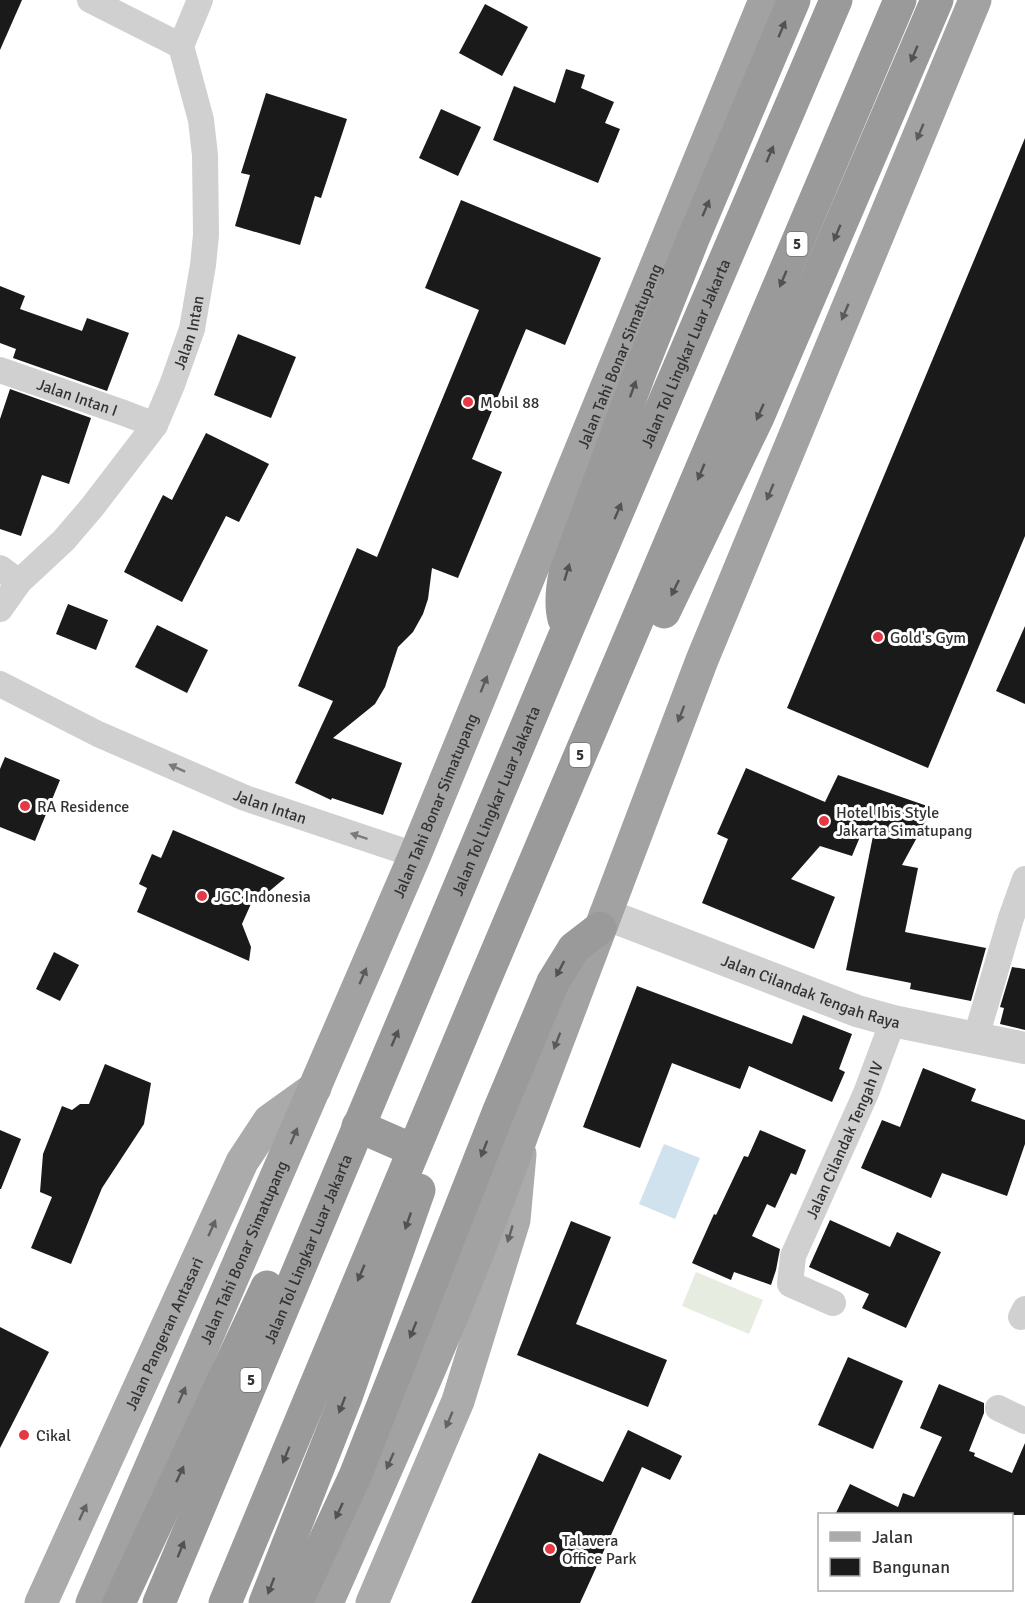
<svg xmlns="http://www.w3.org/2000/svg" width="1025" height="1603" font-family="Signika,sans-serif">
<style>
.green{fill:#e6ecdf}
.water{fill:#cfe2ee}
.building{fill:#1a1a1a}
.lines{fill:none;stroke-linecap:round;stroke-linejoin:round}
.minor{stroke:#d0d0d0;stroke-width:26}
.tertiary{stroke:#d0d0d0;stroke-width:32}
.primary{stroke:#ababab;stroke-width:33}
.trunk{stroke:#a2a2a2;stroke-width:33}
.motorway{stroke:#9a9a9a;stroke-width:33}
.oneway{fill:#525252}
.oneway2{fill:#5a5a5a}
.oneway3{fill:#7a7a7a}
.oneway4{fill:#636363}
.poi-dot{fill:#e63946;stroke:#fff;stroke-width:2}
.labels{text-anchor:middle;stroke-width:6;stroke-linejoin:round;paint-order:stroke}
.shield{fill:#fff;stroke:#707070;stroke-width:1.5}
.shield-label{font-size:15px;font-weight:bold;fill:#333}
.street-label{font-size:16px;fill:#333;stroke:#fff}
.poi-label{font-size:16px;fill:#333;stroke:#fff;text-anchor:start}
</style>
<rect width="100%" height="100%" fill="#fff"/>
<!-- green -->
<polygon class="green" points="696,1272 763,1300 749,1334 682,1306"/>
<!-- water -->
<polygon class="water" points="664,1144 700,1158 675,1219 639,1204"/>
<!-- building -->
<g class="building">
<polygon points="0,0 22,0 0,50"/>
<polygon points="485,4 528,27 502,76 459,53"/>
<polygon points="566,69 585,75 581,88 614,102 605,123 620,129 598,183 493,140 514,86 555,103"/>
<polygon points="266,93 347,119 321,198 315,196 300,245 235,226 250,175 241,173"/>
<polygon points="441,109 481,127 458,176 419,158"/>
<polygon points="1025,138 1025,536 928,768 787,708"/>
<polygon points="461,200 601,258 565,345 526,329 472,459 502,472 458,578 432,568 428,599 423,614 413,632 398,647 385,687 375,704 333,738 402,763 383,815 332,798 331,800 295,783 333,701 298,686 357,548 377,557 479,310 425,288"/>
<polygon points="0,286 25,296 20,309 82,331 87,318 129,333 107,391 13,358 16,349 0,343"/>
<polygon points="238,334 296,357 271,418 214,395"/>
<polygon points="10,389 91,418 69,484 42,475 21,536 0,529 0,419"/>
<polygon points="206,433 269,464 239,522 226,516 182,602 124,572 163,495 172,500"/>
<polygon points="68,604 108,620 96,650 56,634"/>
<polygon points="157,625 208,650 187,693 135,667"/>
<polygon points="1025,626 1025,704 996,691"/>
<polygon points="5,757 60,780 35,841 0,827 0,769"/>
<polygon points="746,768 825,802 838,775 933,808 902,865 918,868 905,932 986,948 971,1001 910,989 911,983 846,970 873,836 862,832 852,856 820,846 791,879 835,897 814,949 702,903 728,839 717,834"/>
<polygon points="173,830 285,878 266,894 254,897 242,924 251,947 249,961 137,912 147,888 139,884 152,854 161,858"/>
<polygon points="54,952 79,965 60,1001 36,989"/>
<polygon points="1012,967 1025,969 1025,1030 1000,1024 1004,1008 1000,1007"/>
<polygon points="637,986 792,1044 803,1015 852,1034 839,1069 845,1072 832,1102 749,1066 740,1089 672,1063 640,1148 583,1127"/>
<polygon points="105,1064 151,1083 144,1124 102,1188 71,1264 31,1248 52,1197 40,1192 43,1154 62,1106 72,1110 80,1104 89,1104"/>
<polygon points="923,1068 976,1089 971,1101 1025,1120 1025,1144 1007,1196 942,1173 931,1198 861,1168 882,1120 900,1127"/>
<polygon points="0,1130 21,1139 1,1189 0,1189"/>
<polygon points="760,1130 806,1150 796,1175 791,1173 775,1208 767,1204 752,1236 780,1249 776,1270 771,1285 734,1272 731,1280 692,1263 714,1214 716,1215 744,1156 748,1157"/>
<polygon points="830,1220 890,1247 897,1232 941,1252 906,1328 862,1308 869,1294 809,1267"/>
<polygon points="571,1221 611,1237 576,1324 667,1360 648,1407 517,1355"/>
<polygon points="0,1327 49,1352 0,1448"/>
<polygon points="848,1357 903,1381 873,1449 818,1425"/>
<polygon points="939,1384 984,1403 984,1413 969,1451 975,1453 974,1456 1012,1473 1025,1443 1025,1515 835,1515 850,1484 898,1507 903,1493 914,1497 942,1437 920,1428"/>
<polygon points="628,1430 682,1456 670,1480 642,1467 580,1603 471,1603 539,1453 603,1482"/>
</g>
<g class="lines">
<!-- minor -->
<g class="minor">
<polyline points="90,0 181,46"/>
<path id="s1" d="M0,370L124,413L155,425"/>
<polyline points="0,568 19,582"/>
<path id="s2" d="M0,609L19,582L64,540L93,506L155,425L172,385L192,329L203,265L206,235L205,155L201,120L181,46L200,0"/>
<path id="s3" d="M0,684L98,734L245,798L415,855"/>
<polyline points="976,1037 1011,918 1025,879"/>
<path id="s4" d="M833,1303L790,1284L793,1256L866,1093L893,1021"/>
<polyline points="1021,1317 1025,1309"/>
<polyline points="998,1408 1025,1421"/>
</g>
<!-- tertiary -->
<path class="tertiary" id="s5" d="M605,914L857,1011L893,1021L1025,1048"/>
<!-- primary -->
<g class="primary">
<path id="s6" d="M41,1603L242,1162L269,1121L315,1088"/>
<polyline points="372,1603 458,1401 514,1220 520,1154"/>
</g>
<!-- trunk -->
<g class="trunk">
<path id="s7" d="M92,1603L415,855L765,0"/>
<path d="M327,1603C395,1448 466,1294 522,1135L702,660L975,0"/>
</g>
<!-- motorway -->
<g class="motorway">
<polyline points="664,612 758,417 937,0"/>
<path d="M564,619C560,604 562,589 565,574L640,372L693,239L794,0"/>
<polyline points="358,1126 413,1150"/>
<polyline points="119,1603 267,1287"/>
<path id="s8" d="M159,1603L567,630L836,0"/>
<polyline points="225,1603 481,989 900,0"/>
<polyline points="265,1603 346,1397 419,1190"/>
<polyline points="296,1603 355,1476 498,1113 553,982 574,948 600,928"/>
</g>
</g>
<!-- one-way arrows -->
<defs><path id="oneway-solid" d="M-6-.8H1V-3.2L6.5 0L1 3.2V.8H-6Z" transform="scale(1.5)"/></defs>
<g class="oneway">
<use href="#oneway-solid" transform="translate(782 29) rotate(-67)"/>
<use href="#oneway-solid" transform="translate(914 54) rotate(113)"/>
<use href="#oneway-solid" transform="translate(770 154) rotate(-67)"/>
<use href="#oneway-solid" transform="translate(706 208) rotate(-67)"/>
<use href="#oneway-solid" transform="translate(837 233) rotate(113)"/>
<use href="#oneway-solid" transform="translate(783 279) rotate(113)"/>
<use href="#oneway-solid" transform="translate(633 389) rotate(-70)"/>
<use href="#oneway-solid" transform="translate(760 412) rotate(114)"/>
<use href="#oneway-solid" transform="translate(701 472) rotate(113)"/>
<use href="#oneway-solid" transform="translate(618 511) rotate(-67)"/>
<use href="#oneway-solid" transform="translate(567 572) rotate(-73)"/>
<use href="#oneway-solid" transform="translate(675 588) rotate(116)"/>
<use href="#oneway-solid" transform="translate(560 969) rotate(118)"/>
<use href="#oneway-solid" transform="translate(395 1038) rotate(-67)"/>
<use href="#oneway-solid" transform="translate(484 1149) rotate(111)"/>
<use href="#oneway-solid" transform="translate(408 1221) rotate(109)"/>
<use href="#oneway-solid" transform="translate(361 1273) rotate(113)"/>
<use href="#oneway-solid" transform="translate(413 1330) rotate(112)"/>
<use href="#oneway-solid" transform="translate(342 1405) rotate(111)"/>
<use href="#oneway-solid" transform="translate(286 1455) rotate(112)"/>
<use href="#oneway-solid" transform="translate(180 1474) rotate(-65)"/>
<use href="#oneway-solid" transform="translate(339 1511) rotate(115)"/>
<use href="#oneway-solid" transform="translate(181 1549) rotate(-68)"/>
<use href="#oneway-solid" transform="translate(271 1586) rotate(111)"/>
</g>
<g class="oneway2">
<use href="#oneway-solid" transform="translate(920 132) rotate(113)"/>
<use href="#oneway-solid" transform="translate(845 312) rotate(113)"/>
<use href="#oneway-solid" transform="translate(770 492) rotate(113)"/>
<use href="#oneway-solid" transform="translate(484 684) rotate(-68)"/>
<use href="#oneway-solid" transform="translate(681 714) rotate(111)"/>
<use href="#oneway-solid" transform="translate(363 976) rotate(-67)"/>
<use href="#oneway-solid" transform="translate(557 1041) rotate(111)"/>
<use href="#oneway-solid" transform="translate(294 1136) rotate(-67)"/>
<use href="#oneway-solid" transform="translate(182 1395) rotate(-66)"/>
<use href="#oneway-solid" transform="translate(390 1461) rotate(114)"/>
</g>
<g class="oneway3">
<use href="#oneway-solid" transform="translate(177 768) rotate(-156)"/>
<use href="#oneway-solid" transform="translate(359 836) rotate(-162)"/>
</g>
<g class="oneway4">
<use href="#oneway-solid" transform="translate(212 1228) rotate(-66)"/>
<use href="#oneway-solid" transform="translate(510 1234) rotate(107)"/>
<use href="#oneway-solid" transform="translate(449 1420) rotate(113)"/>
<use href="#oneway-solid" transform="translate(83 1512) rotate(-65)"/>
</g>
<!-- markers -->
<g class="poi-dot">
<circle cx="468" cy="402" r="6"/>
<circle cx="878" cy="637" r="6"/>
<circle cx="25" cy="806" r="6"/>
<circle cx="824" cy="821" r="6"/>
<circle cx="202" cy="896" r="6"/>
<circle cx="24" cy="1435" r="6"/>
<circle cx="550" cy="1549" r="6"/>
</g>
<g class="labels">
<!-- shield labels -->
<g class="shield">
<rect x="786.5" y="232" width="21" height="24" rx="4.5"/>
<rect x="569.5" y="743" width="21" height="24" rx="4.5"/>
<rect x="240.5" y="1368" width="21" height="24" rx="4.5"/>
</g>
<g class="shield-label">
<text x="797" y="249">5</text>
<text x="580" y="760">5</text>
<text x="251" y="1385">5</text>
</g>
<!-- street labels -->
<g class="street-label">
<text dy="6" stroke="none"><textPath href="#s2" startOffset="340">Jalan Intan</textPath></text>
<text dy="6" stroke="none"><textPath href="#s8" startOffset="1356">Jalan Tol Lingkar Luar Jakarta</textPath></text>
<text dy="6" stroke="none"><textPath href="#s7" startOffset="1354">Jalan Tahi Bonar Simatupang</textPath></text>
<text dy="6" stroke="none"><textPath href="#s1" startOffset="82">Jalan Intan I</textPath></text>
<text dy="6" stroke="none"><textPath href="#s8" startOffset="870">Jalan Tol Lingkar Luar Jakarta</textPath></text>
<text dy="6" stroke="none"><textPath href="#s7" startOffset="868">Jalan Tahi Bonar Simatupang</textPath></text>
<text dy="6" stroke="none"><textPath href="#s3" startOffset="297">Jalan Intan</textPath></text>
<text dy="6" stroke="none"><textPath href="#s5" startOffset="220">Jalan Cilandak Tengah Raya</textPath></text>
<text dy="6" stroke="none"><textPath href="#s4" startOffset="202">Jalan Cilandak Tengah IV</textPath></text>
<text dy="6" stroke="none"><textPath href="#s8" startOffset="384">Jalan Tol Lingkar Luar Jakarta</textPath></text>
<text dy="6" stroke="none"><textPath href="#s7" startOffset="382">Jalan Tahi Bonar Simatupang</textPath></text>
<text dy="6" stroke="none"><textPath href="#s6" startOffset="296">Jalan Pangeran Antasari</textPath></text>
</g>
<!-- poi labels -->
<g class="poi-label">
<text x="480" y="408">Mobil 88</text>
<text x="890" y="643">Gold's Gym</text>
<text x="37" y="812">RA Residence</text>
<text x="836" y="818">Hotel Ibis Style<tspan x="836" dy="18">Jakarta Simatupang</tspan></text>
<text x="214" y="902">JGC Indonesia</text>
<text x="36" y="1441">Cikal</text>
<text x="562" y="1546">Talavera<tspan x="562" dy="18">Office Park</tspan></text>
</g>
</g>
<!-- legend -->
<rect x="818" y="1513" width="195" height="78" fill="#ffffff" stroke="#adadad" stroke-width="1.5"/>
<rect x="830" y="1532" width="30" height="9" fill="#ababab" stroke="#adadad" stroke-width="1.5"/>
<text x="872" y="1543" font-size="18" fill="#333333">Jalan</text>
<rect x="830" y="1558" width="30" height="18" fill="#1a1a1a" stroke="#adadad" stroke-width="1.5"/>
<text x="872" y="1573" font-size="18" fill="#333333">Bangunan</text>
</svg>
